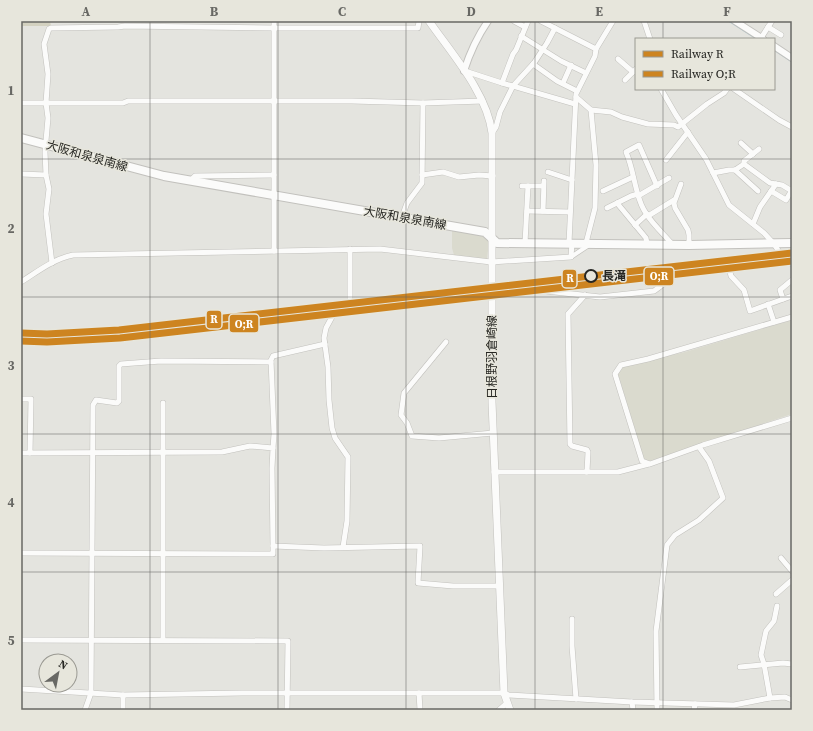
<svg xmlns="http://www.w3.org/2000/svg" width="813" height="731" font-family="'Source Serif 4','Noto Sans JP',serif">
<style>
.built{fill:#dadace}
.green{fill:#d3d1c0}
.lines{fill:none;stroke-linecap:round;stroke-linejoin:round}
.stream{stroke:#afc7d0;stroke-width:1.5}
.pedestrian-casing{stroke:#c2c1bd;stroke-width:5.5}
.minor-casing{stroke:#c2c1bd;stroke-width:6}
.tertiary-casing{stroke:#c2c1bd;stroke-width:8}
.secondary-casing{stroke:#c2c1bd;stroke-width:8}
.primary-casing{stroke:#c2c1bd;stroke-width:10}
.pedestrian{stroke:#fbfbfa;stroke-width:4}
.minor{stroke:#fbfbfa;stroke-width:5}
.tertiary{stroke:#fbfbfa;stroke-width:6}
.secondary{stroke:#fbfbfa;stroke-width:7}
.primary{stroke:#fbfbfa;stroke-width:8}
.rail-1-casing{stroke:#e7e6dc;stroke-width:10}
.rail-2-casing{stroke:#e7e6dc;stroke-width:10}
.rail-1{stroke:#cd8420;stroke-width:7}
.rail-2{stroke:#cd8420;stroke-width:7}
.grid{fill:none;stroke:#686864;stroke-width:1;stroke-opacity:0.55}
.stop-dot{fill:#e7e6dc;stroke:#262622;stroke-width:2}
.labels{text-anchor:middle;stroke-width:3;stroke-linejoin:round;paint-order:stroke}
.street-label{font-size:12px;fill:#262622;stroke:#e7e6dc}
.stop-label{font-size:12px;font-weight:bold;fill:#262622;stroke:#e7e6dc;text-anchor:start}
.line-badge{stroke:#e7e6dc;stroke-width:1.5}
.badge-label{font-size:11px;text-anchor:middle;font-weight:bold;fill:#fff}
.neatline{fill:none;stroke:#686864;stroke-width:1.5}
.grid-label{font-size:13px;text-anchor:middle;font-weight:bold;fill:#686864}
</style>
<rect width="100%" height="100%" fill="#e4e4df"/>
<!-- built -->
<g class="built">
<polygon points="452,230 483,235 489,242 487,259 454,255 452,248"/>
<polygon points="792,320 792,414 650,461 644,459 618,374 622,367 685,352"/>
</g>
<!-- green -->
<polygon class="green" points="21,21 50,21 51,26 21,26"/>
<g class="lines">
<!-- stream -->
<g class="stream">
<polyline points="729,21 757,39"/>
<polyline points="774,50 792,62"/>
</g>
<!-- pedestrian casing -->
<g class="pedestrian-casing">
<polyline id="pedestrian" points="571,257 589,245"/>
</g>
<!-- minor casing -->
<g class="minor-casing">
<g id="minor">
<polyline points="514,21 525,27"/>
<polyline points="541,21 596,49"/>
<polyline points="644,21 650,39"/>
<polyline points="768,27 781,35"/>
<polyline points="521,36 561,61 586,73"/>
<polyline points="761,38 772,21"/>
<polyline points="618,59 633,72"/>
<polyline points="533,64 557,81 577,91"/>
<polyline points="465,71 502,83 575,104"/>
<polyline points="625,80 636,69"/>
<polyline points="502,83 513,54 516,50 528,21"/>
<polyline points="563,83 571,65"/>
<polyline points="661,89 676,115 706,159 729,205 764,233 774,244 785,261 792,264"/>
<polyline points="734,89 779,120 792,127"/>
<polyline points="576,97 591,110 596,165 595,208 586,243"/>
<polyline points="21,103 123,103 128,101 352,101 423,103 483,101"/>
<polyline points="591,110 611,112 622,117 648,124 674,125 678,127 707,104 724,93 727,89"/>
<polyline points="492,133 496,127 500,112 513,86 534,63 547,43 555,28"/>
<polyline points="741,143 753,154"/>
<polyline points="759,149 744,161 744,164 770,183 782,185 792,191"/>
<polyline points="666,160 688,132"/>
<polyline points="735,170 758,191"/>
<polyline points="548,172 572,180"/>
<polyline points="713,173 729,170 735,170 744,164"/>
<polyline points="21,174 46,175"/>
<polyline points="422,175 443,172 459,177 479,175 493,176"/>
<polyline points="190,181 195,176 274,175"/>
<polyline points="681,184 674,203 675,208 688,230 689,235 689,245"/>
<polyline points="522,186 543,186"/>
<path d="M657,186L639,145L626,152C633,168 634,185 640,201C645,217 661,231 672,244"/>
<polyline points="603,191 633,177"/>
<polyline points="771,191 786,200 792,190"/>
<polyline points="638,196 669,178"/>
<polyline points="617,203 646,238 647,244"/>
<polyline points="607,208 631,196 638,194"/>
<polyline points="527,211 570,212"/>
<polyline points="543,211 544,181"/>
<polyline points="648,216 674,200"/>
<polyline points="402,217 407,203 422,183 423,103"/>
<polyline points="753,224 760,207 776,184"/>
<polyline points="635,225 647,214"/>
<polyline points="525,243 528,186"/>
<polyline points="569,243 576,94 595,56 596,49 613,21"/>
<polyline points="274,251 274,21"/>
<polyline points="52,263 46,214 49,189 46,175 45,152 48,118 46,103 48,74 44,44 49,29 51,28 118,27 125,26 274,28 418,28 419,21"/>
<polyline points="728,264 731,276 744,290 750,311 792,296"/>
<path d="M21,282C37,272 53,259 73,255L380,249L491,262L571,257L572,243"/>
<polyline points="491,292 537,290 600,297 654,291 680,272 725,264 783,258"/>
<polyline points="585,295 568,314 570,444 572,446 587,450 588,452 587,472"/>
<polyline points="783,299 780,290 792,280"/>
<polyline points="768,304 774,322"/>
<polyline points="792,317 648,359 621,365 615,374 642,461 650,464 703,445 792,418"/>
<polyline points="446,342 404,393 401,415 407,423 412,436 439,438 493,433"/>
<polyline points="21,399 31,399 30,453"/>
<polyline points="273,448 274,434 271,360 273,356 325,344"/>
<polyline points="21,453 222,452 250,446 273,448 272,468 273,546 324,548 420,546 418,583 453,586 499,586"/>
<polyline points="494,472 618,472 649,464"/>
<polyline points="343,547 347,521 348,457 335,438 332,428 329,400 328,367 324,338 326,328 332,317 335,314 346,311 350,303 350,249"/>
<polyline points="21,553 273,554 273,546"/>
<polyline points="781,558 792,571"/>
<polyline points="776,594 792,580"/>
<polyline points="572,619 572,646 576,699"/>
<polyline points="21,640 288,641 287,710"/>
<polyline points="163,640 163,403"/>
<polyline points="740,667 783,663 792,664"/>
<polyline points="21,689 123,695 242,693 504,693 509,695 632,702 734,705 770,698 785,697 792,700"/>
<polyline points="419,693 420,710"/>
<polyline points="770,698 764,664 761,655 766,631 774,621 777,606"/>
<polyline points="632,702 633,710"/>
<polyline points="85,710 91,693 93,405 96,400 117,403 119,401 119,366 121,364 161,361 271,362"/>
<polyline points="123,710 123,695"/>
<polyline points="499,710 507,703"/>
<polyline points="657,710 656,631 667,545 675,535 699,520 723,498 709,461 699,447"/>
<polyline points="694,710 695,704"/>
</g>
</g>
<!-- tertiary casing -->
<g class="tertiary-casing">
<g id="tertiary">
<polyline points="735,21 763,39"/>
<polyline points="774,46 792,58"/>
<path d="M464,71C470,52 477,37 488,21"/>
</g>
</g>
<!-- secondary casing -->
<g class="secondary-casing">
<path id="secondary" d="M429,21C452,54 487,93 492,133V402L504,693L510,710"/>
</g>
<!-- primary casing -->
<g class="primary-casing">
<polyline id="primary" points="21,138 164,176 485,232 497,243 689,245 792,243"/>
</g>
<!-- pedestrian -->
<use href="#pedestrian" class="pedestrian"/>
<!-- minor -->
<use href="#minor" class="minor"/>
<!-- tertiary -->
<use href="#tertiary" class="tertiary"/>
<!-- secondary -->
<use href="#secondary" class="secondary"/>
<!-- primary -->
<use href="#primary" class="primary"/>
<!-- rail-1 casing -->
<g class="rail-1-casing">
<polyline id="rail-1" points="21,333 47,334 119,330 792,253"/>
</g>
<!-- rail-2 casing -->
<g class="rail-2-casing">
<polyline id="rail-2" points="21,341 47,342 120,338 792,261"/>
</g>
<!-- rail-1 -->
<use href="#rail-1" class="rail-1"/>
<!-- rail-2 -->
<use href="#rail-2" class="rail-2"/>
</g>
<!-- grid -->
<path class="grid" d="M150,21V710M278,21V710M406,21V710M535,21V710M663,21V39M663,89V710M21,159H792M21,297H792M21,434H792M21,572H792"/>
<!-- markers -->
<circle class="stop-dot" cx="591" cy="276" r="6"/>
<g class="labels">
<!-- street labels -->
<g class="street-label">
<text transform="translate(87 156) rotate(16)" y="4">大阪和泉泉南線</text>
<text transform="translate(405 218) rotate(10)" y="4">大阪和泉泉南線</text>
<text transform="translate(492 357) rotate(-90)" y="4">日根野羽倉崎線</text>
</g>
<!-- stop labels -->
<g class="stop-label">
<text x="602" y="280">長滝</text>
</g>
</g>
<g class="line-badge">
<rect x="644" y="267" width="30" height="19" rx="4" fill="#cd8420"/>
<rect x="562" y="269" width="15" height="19" rx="4" fill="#cd8420"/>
<rect x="206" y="310" width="16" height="19" rx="4" fill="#cd8420"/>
<rect x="229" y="314" width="30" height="19" rx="4" fill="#cd8420"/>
</g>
<g class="badge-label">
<text x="659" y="280">O;R</text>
<text x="570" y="282">R</text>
<text x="214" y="323">R</text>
<text x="244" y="328">O;R</text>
</g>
<!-- border -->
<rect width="813" height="731" fill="none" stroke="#e7e6dc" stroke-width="44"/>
<!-- legend -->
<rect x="635" y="38" width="140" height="52" fill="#e7e6dc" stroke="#9a9992"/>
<rect x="643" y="51" width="20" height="6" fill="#cd8420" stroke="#9a9992"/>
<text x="671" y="58" font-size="12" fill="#262622">Railway R</text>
<rect x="643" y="71" width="20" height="6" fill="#cd8420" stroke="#9a9992"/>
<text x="671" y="78" font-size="12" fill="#262622">Railway O;R</text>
<!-- north arrow -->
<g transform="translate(58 673) rotate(32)"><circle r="19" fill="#e7e6dc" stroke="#9a9992"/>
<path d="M0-3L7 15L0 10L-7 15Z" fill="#686864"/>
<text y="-6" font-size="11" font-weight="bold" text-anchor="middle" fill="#262622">N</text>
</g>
<rect x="22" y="22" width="769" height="687" class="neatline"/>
<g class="grid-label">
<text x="86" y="16">A</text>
<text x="214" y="16">B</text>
<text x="342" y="16">C</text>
<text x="471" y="16">D</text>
<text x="599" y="16">E</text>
<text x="727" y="16">F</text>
<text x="11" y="95">1</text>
<text x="11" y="233">2</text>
<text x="11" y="370">3</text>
<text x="11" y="507">4</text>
<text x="11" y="645">5</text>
</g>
</svg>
